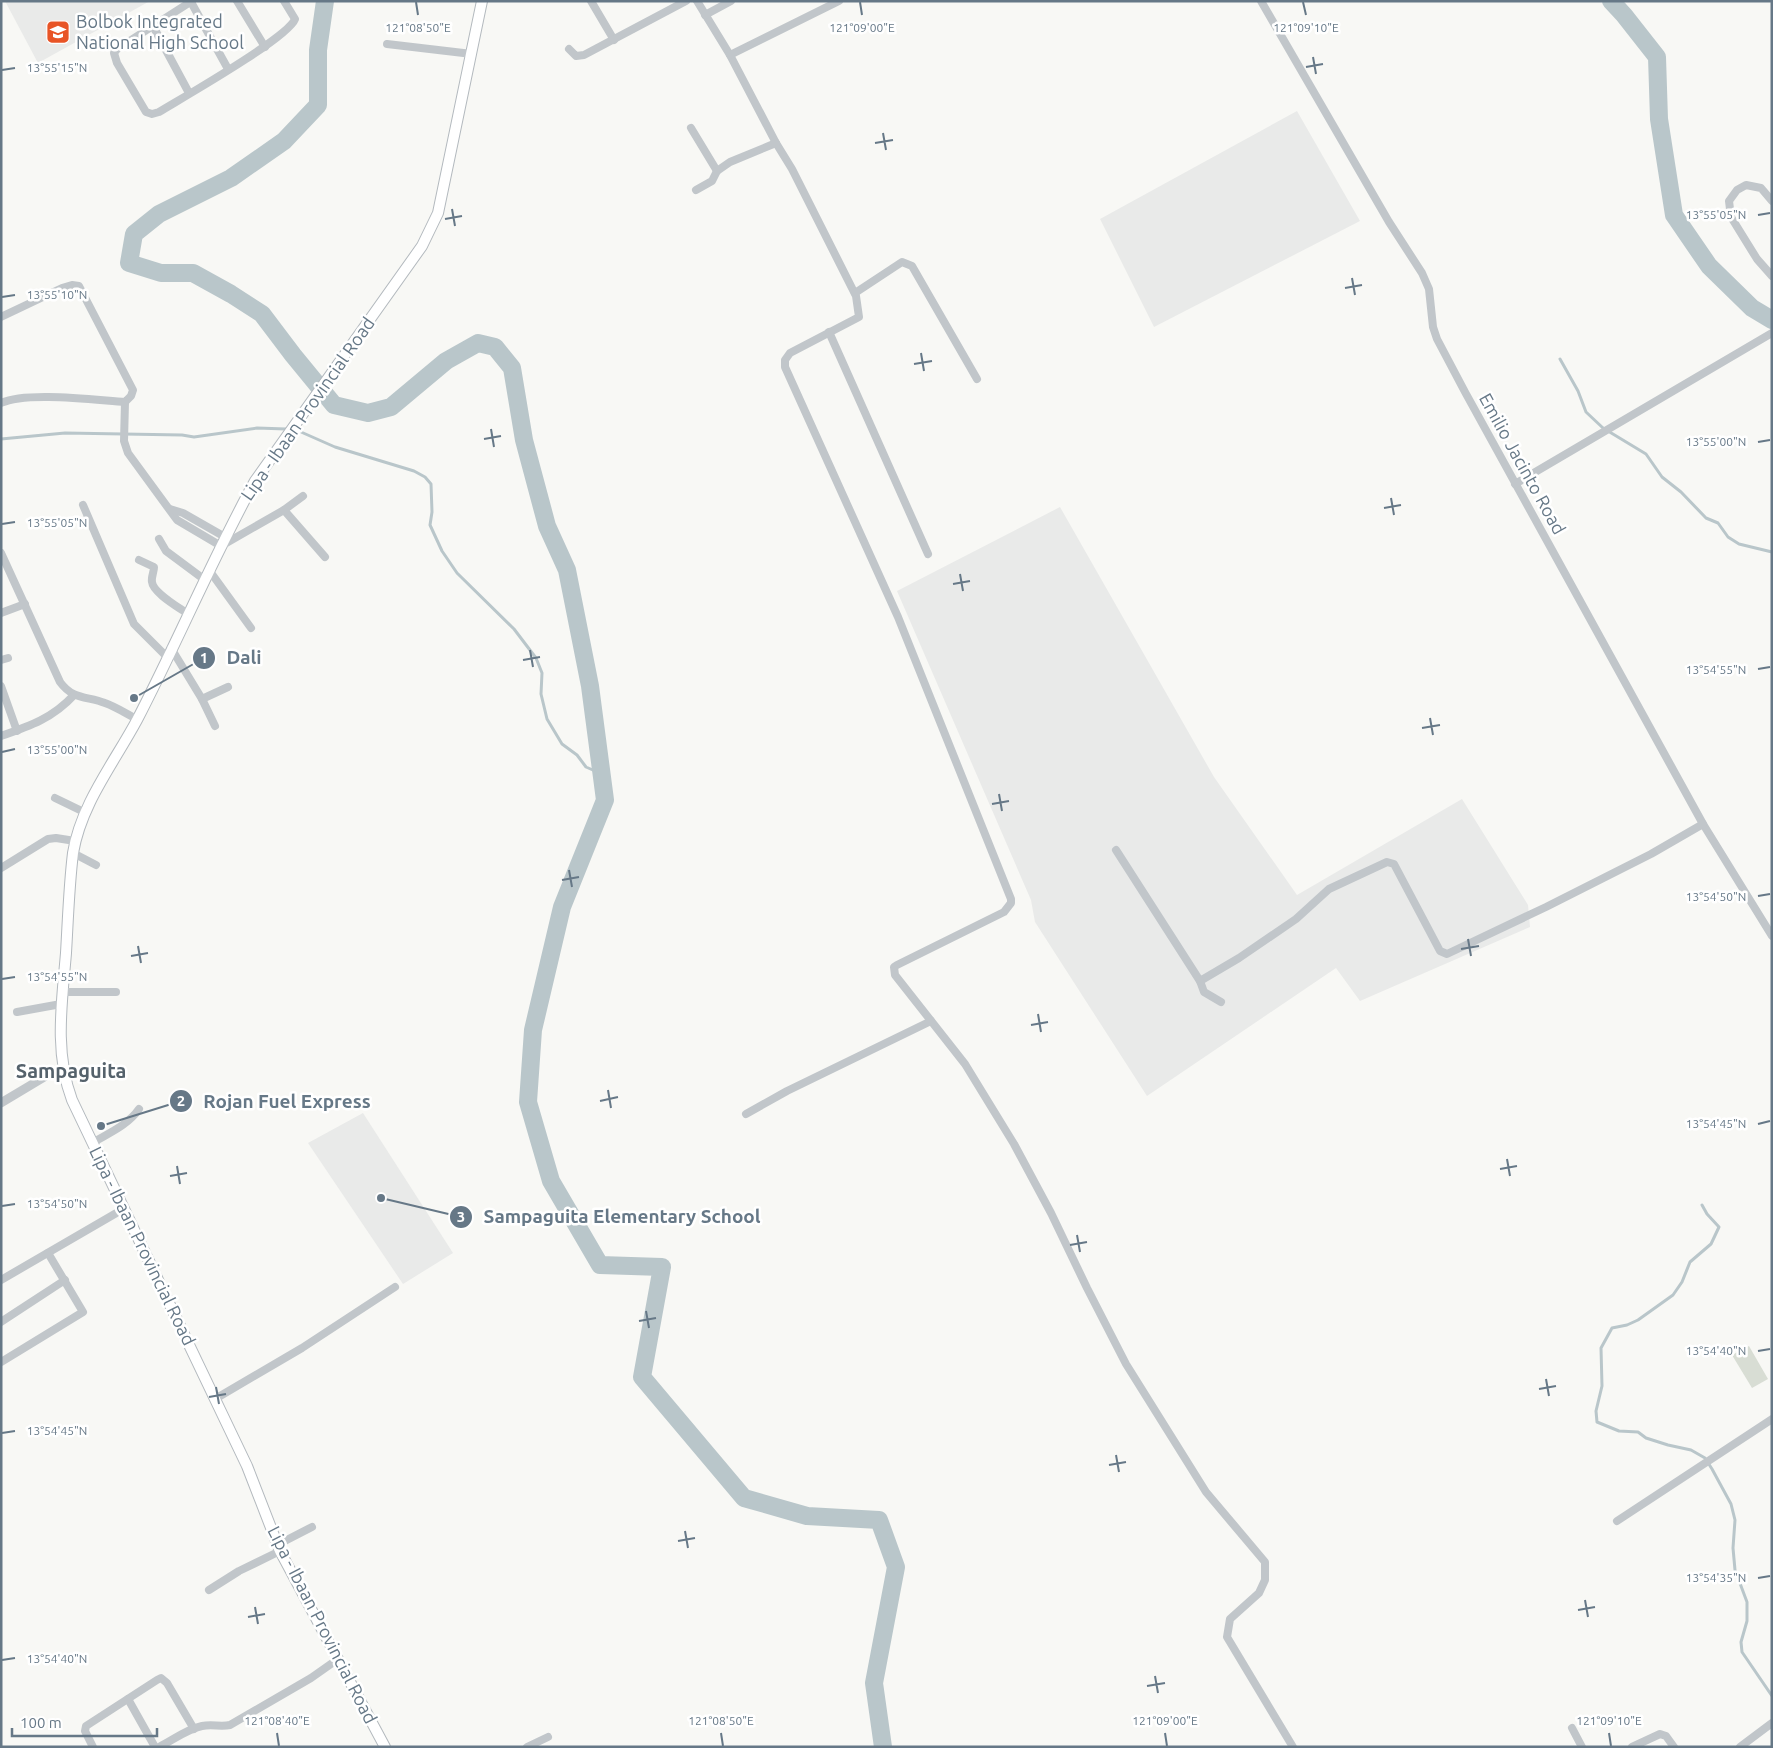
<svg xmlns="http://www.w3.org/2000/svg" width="1773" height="1748" font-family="Ubuntu,sans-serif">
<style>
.built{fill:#e9eae9}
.grass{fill:#d8ddd4}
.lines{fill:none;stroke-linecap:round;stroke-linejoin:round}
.stream{stroke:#b9c6ca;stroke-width:3}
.river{stroke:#b9c6ca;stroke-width:18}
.secondary-casing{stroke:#b3b9be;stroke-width:12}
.minor{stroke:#c1c6ca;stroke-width:8}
.tertiary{stroke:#c1c6ca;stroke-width:9}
.secondary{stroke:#fff;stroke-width:10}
.ticks{fill:none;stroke:#667887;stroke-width:2}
.labels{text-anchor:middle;stroke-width:5;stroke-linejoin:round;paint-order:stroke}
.poi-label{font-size:18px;fill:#667887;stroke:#fff;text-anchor:start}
.street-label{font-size:18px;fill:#667887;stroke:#fff}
.quarter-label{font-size:20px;font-weight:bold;fill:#55626c;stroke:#fff}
.ticks-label{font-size:12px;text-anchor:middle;fill:#667887;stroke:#fff;stroke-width:5;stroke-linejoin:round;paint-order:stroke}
.leader{fill:none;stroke:#667887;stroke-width:2}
.callout-dot{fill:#667887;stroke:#fff;stroke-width:2}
.mark-label{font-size:15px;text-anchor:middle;font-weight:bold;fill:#fff}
.callout-label{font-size:19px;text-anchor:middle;font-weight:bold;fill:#667887;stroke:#fff;stroke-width:5;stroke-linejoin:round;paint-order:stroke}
</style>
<rect width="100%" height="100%" fill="#f8f8f5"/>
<!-- built -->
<g class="built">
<polygon points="5,1 150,1 38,63"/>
<polygon points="1297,111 1360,221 1154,327 1100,219"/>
<polygon points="1060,507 1214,777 1297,895 1462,799 1528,905 1530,927 1360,1001 1336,968 1147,1096 1035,922 1031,900 897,591"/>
<polygon points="363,1113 453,1253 403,1284 308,1143"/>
</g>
<!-- grass -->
<polygon class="grass" points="1749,1346 1768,1379 1752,1388 1732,1355"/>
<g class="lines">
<!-- stream -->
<g class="stream">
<polyline points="1560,359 1578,391 1586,412 1603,428 1646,454 1662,477 1681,492 1706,518 1718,523 1728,537 1739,544 1772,552"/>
<polyline points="1,439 65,433 182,435 194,437 257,428 286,429 301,432 335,447 414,471 425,477 431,484 432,512 430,525 442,551 457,573 514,629 536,658 542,673 541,694 547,719 562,744 577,755 586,767 602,774"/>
<polyline points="1702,1205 1707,1214 1719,1227 1711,1244 1690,1262 1682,1282 1673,1295 1638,1320 1627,1325 1612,1328 1601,1348 1602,1386 1596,1411 1597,1422 1619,1431 1638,1432 1646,1438 1668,1445 1691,1450 1705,1458 1712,1469 1731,1504 1735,1520 1733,1548 1735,1570 1747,1602 1747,1621 1741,1642 1742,1652 1772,1696"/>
</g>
<!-- river -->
<g class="river">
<polyline points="325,1 318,50 318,105 284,141 231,178 159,214 134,234 129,263 161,273 193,273 231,294 262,314 293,355 334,405 368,413 391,407 446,361 478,343 495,347 512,368 524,440 547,526 567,570 590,686 605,800 562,907 533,1030 528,1102 551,1181 600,1265 662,1267 642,1377 744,1498 807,1516 879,1520 896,1567 874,1683 883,1747"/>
<polyline points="1611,1 1624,15 1657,57 1659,119 1674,215 1709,266 1752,308 1772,320"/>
</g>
<!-- secondary casing -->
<g class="secondary-casing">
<path id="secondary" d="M385,1747L280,1551L247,1466L72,1100C54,1052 62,1002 66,953C68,919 69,886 73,853C81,804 114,763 137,720C178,641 212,559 255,481L422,246L438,213L482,1"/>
</g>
<!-- minor -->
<g class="minor">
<path d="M192,1L117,49L114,53L117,63L146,112L152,114L159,112C182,98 288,38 295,19L284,1"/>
<polyline points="237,1 265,47"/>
<polyline points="591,1 614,40"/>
<polyline points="697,1 730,55 776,143 792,169 856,296 859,317 790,353 785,360 785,367 898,617 1011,899 1011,903 1004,912 897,965 894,967 895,975 965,1064 1014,1144 1051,1213 1087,1288 1126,1364 1206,1492 1265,1562 1265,1580 1259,1593 1230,1619 1227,1637 1293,1747"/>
<polyline points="1261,1 1389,222 1422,273 1429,289 1433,327 1437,339 1465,392 1703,824 1772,936"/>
<polyline points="191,2 228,69"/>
<polyline points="705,15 731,1"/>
<polyline points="153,26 189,93"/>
<polyline points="387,44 472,54"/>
<polyline points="569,49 576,56 584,55 686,1"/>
<polyline points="730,55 839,1"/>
<polyline points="691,128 717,171"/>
<polyline points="696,190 712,181 717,171 730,162 776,143"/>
<polyline points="1772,201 1761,188 1746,185 1737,190 1729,201 1731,217 1757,259 1772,276"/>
<polyline points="855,293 902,262 912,266 977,379"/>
<path d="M1,317L62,288L72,285L79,286L133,390L131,396L125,402C95,400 26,391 1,403"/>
<polyline points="829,332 928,554"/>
<polyline points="125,402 124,441 128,453 177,520 221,546 284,510 325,557"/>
<polyline points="1515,484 1772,333"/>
<polyline points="83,505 134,624 167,657"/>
<polyline points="170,509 183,513 225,537"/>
<polyline points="284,510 303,496"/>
<polyline points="159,539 166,551 205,580"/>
<path d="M1,553L60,682C73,700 87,696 105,703C116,707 127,714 137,719"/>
<path d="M139,560L154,567C154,572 151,577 152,582C153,593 180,608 188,614"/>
<polyline points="209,570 251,628"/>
<polyline points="1,613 25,604"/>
<polyline points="171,648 202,699 215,726"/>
<polyline points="1,660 8,658"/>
<polyline points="1,686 17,731"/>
<polyline points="202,699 228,687"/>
<path d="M1,736C30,726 53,718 74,695"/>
<polyline points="55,798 86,813"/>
<polyline points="1116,850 1200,981 1239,958 1296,919 1329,889 1387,862 1394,864 1440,951 1447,954 1546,907 1651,854 1703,824"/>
<polyline points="73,853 96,865"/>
<polyline points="1,868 48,839 56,838 75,841"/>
<polyline points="1200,981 1204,992 1221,1002"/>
<polyline points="62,992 116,992"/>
<polyline points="17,1012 61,1004"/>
<polyline points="746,1114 787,1091 931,1021"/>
<path d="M92,1143C109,1133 128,1125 139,1109"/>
<polyline points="1,1280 125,1208"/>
<polyline points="1,1322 65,1280"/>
<polyline points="1,1362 83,1312 48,1253"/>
<polyline points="215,1399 302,1348 395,1287"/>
<polyline points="1617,1521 1772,1419"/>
<polyline points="277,1545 312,1527"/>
<polyline points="209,1590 239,1571 280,1551"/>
<polyline points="128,1699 155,1747"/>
<polyline points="1572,1728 1582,1747"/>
<polyline points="93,1747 85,1731 86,1726 157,1680 161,1678 167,1683 194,1729"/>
<path d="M159,1747C173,1740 187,1729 202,1726C212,1724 221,1727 230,1725L311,1678L338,1659"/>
<polyline points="527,1747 548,1737"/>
<polyline points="1632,1747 1660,1734 1666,1736 1674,1747"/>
<polyline points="1740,1747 1772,1723"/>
</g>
<!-- tertiary -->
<polyline class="tertiary" points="1,1103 51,1073 63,1070"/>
<!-- secondary -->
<use href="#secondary" class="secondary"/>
</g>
<!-- ticks -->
<path class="ticks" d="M416,2L418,15M860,2L862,15M1303,2L1306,15M1313,57L1316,74M1306,67L1323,64M2,70L15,68M883,133L886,150M875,143L893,140M452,209L455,226M1758,215L1770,213M445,219L462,216M1352,278L1355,295M1345,288L1362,285M2,297L15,295M921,353L924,371M914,364L932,361M491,429L494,447M484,439L501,436M1758,442L1770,440M1391,498L1394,515M1384,508L1401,505M2,524L15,522M960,574L963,591M953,584L970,581M530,650L533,667M523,660L540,657M1758,669L1770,667M1430,718L1433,735M1422,728L1440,725M2,752L15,749M999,794L1002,811M992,804L1009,801M569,870L572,887M562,880L579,877M1758,896L1770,894M1468,939L1471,956M138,946L141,963M1461,949L1479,946M131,956L148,953M2,979L15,977M1038,1014L1041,1032M1031,1025L1048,1022M608,1090L611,1108M600,1101L618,1097M1758,1124L1770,1121M1507,1159L1510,1176M177,1166L180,1184M1500,1169L1517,1166M170,1176L187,1173M2,1206L15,1204M1077,1235L1080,1252M1070,1245L1087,1242M646,1311L649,1328M639,1321L656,1318M1758,1351L1770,1349M1546,1379L1549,1396M216,1387L219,1404M1539,1389L1556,1386M209,1397L226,1394M2,1433L15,1431M1116,1455L1119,1472M1109,1465L1126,1462M685,1531L688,1548M678,1541L695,1538M1758,1578L1770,1576M1585,1600L1588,1617M255,1607L258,1624M1578,1610L1595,1607M248,1617L265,1614M2,1660L15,1658M1155,1676L1158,1693M1147,1686L1165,1683M277,1733L279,1746M721,1733L723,1746M1165,1733L1167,1746M1609,1733L1611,1746"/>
<!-- icons -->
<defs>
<g id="school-square" transform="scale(1.25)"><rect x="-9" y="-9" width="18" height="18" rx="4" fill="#e85426" stroke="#fff"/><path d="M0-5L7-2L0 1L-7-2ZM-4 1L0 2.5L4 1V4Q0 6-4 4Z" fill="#fff"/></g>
</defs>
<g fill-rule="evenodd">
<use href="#school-square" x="58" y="32"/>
</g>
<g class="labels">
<!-- poi labels -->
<g class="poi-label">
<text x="76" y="28">Bolbok Integrated<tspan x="76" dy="21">National High School</tspan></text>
</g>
<!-- street labels -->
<g class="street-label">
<text transform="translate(308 409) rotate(-55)" y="6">Lipa - Ibaan Provincial Road</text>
<text transform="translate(1522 464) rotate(61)" y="6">Emilio Jacinto Road</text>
<text transform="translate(142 1246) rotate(64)" y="6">Lipa - Ibaan Provincial Road</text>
<text transform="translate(322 1625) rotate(63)" y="6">Lipa - Ibaan Provincial Road</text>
</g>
<!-- quarter labels -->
<g class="quarter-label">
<text x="71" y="1078">Sampaguita</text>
</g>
</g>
<g class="ticks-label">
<text x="418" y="32">121°08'50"E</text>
<text x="862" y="32">121°09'00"E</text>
<text x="1306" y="32">121°09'10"E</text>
<text x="57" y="72">13°55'15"N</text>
<text x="1716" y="219">13°55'05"N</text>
<text x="57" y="299">13°55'10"N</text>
<text x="1716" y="446">13°55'00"N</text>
<text x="57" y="527">13°55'05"N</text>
<text x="1716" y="674">13°54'55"N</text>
<text x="57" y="754">13°55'00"N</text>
<text x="1716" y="901">13°54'50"N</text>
<text x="57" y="981">13°54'55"N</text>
<text x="1716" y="1128">13°54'45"N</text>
<text x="57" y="1208">13°54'50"N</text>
<text x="1716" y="1355">13°54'40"N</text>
<text x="57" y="1435">13°54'45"N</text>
<text x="1716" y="1582">13°54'35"N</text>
<text x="57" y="1663">13°54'40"N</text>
<text x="277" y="1725">121°08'40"E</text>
<text x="721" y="1725">121°08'50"E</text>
<text x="1165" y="1725">121°09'00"E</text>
<text x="1609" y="1725">121°09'10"E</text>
</g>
<!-- callouts -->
<path class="leader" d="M134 698L204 658M101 1126L181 1101M381 1198L461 1217"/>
<g class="callout-dot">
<circle cx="134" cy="698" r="5"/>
<circle cx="101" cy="1126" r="5"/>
<circle cx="381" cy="1198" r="5"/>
<circle cx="204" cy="658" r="12"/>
<circle cx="181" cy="1101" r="12"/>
<circle cx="461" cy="1217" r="12"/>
</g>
<g class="mark-label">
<text x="204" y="663">1</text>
<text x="181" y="1106">2</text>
<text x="461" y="1222">3</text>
</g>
<g class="callout-label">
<text x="244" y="664">Dali</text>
<text x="287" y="1108">Rojan Fuel Express</text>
<text x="622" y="1223">Sampaguita Elementary School</text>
</g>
<!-- border -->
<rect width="1773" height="1748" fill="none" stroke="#667887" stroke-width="5"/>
<!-- scale -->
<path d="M12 1728v8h145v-8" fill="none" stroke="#667887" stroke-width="2.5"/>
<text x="20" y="1728" font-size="15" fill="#667887" stroke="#ffffff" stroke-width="4" paint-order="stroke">100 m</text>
</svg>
